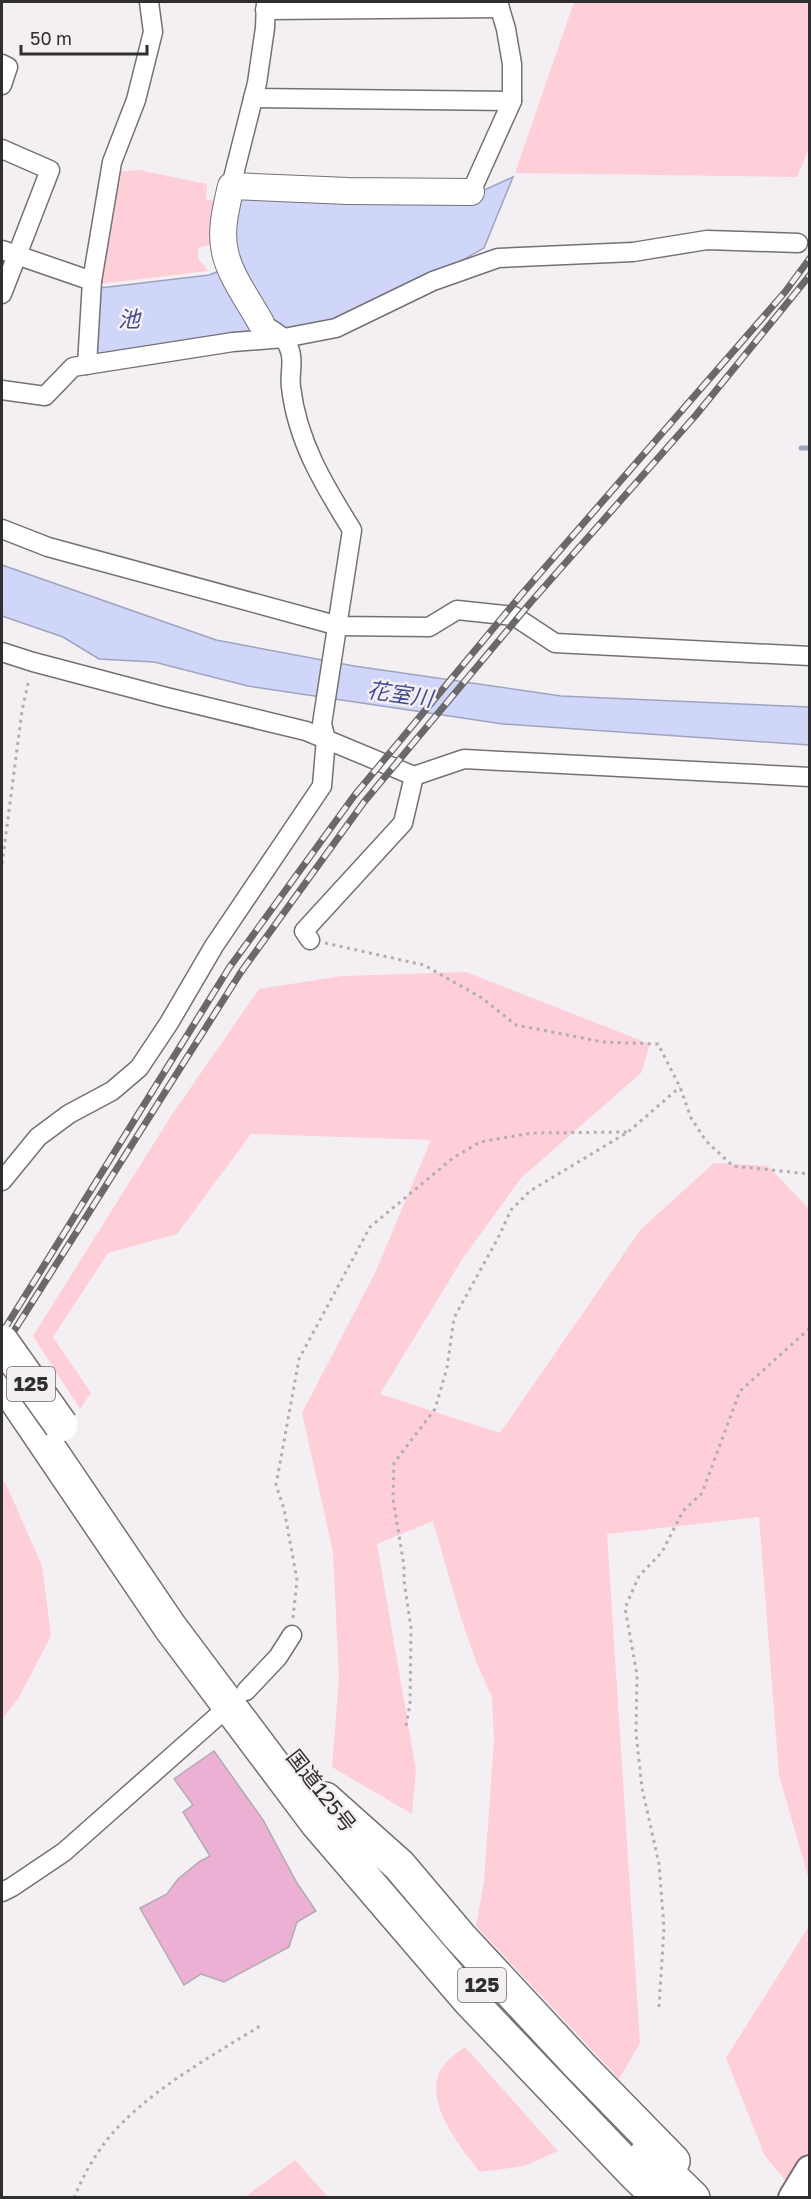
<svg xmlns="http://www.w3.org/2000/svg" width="811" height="2199" font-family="'Golos Text','Noto Sans JP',sans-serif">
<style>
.green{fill:#fecfd8}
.water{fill:#cfd6f9;stroke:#9fa4bd;stroke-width:1.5}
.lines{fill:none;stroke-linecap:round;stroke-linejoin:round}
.stream{stroke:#9fa4bd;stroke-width:5}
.building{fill:#ebb0d3;stroke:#b2acaf;stroke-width:1.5}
.street-casing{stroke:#747175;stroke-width:21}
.secondary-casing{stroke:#747175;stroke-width:28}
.primary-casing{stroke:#747175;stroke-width:32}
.highway-casing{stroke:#747175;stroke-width:36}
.path{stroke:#b1aeb2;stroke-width:3;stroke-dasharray:3 4.5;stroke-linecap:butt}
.street{stroke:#fff;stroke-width:18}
.secondary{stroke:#fff;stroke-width:26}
.primary{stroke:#fff;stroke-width:28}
.highway{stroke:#fff;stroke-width:33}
.rail-casing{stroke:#6a686b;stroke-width:7}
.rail{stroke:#f3eff3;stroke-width:4.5;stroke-dasharray:14;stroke-linecap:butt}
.highway-bridge-casing{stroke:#747175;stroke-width:36;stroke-linecap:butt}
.highway-bridge{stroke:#fff;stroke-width:33}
.labels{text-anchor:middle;stroke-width:5;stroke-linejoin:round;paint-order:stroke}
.shield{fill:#f3eff3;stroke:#6a686a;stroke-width:1.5}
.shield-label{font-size:20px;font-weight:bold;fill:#2f2e30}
.street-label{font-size:21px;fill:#2f2e30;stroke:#f3eff3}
.water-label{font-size:22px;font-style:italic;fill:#444b90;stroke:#f3eff3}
</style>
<rect width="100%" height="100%" fill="#f3eff3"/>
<!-- green -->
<g class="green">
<polygon points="574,2 809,2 809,149 797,177 515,173"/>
<polygon points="139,170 207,184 206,200 223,201 223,242 198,248 198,258 208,271 99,284 115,172"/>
<polygon points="466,972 650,1044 641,1073 521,1178 463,1258 380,1394 500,1433 641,1229 714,1163 768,1166 809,1209 809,1880 779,1775 759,1517 607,1534 640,2043 619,2079 476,1926 484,1882 494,1740 492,1697 477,1664 461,1618 433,1521 377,1544 416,1770 412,1814 332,1767 339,1678 333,1552 302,1413 375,1273 431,1140 251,1134 177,1234 108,1253 53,1337 91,1393 80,1409 33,1336 171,1116 259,989 342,976"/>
<polygon points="2,1480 6,1484 42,1566 51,1636 18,1699 2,1719"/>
<polygon points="809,1926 809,2197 799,2197 765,2156 726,2058"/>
<path d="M465,2047L558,2151L524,2166L480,2172C460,2147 419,2097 444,2065C449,2058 458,2052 465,2047Z"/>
<polygon points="295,2160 328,2197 245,2197"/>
</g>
<!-- water -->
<g class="water">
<polygon points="513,177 484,248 433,277 335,324 284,333 265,321 233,264 233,189 471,196"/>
<polygon points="227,268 273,335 90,361 100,288 209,275"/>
<polygon points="2,565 216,640 354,666 561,696 809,707 809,745 503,724 248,686 154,662 99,659 63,637 2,616"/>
</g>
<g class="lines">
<!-- stream -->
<polyline class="stream" points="801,448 810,448"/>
</g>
<!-- building -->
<polygon class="building" points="214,1751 263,1820 297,1883 316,1911 297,1922 289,1947 224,1982 201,1974 184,1985 140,1908 167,1894 178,1879 199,1862 210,1856 183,1812 193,1805 174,1779"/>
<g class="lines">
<!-- street casing -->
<g class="street-casing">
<g id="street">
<polyline points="265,10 500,8"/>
<polyline points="2,64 8,67 2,85"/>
<polyline points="253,98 512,101"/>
<polyline points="2,149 50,170 2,294"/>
<polyline points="231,186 257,83 265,28 266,2"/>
<polyline points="471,192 512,101 512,64 506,29 498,2"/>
<polyline points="2,250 92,281 87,365"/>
<polyline points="92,281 112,162 136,100 153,32 149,2"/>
<polyline points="2,390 45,396 73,367 233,342 284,338 336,328 433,281 498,258 633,252 707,240 798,243"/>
<polyline points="2,529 48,547 339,626 429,627 457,610 514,616 555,643 810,656"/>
<polyline points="2,652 33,662 166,697 306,731 414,776"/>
<polyline points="310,940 304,931 403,823 414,776 464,759 810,777"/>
<path d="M2,1181L38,1137L69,1114L112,1091L139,1068L169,1023L214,946L322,786L326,739L322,724L352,530C324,485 297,441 291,387C289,376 294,362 290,351C286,336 273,331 261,323"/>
<polyline points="246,1691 278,1657 292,1635"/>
<polyline points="2,1892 12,1887 64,1852 229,1706"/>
</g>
</g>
<!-- secondary casing -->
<g class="secondary-casing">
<path id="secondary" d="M261,323C249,301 230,276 225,252C220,230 226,208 231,186L348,191L471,192"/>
</g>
<!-- primary casing -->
<g class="primary-casing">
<polyline id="primary" points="793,2198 810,2170"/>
</g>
<!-- highway casing -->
<g class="highway-casing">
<g id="highway">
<polyline points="2,1379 170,1627 317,1823 469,2000 636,2175 660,2198"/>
<polyline points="325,1799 399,1865 460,1937 580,2066 673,2161"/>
<polyline points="647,2153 693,2198"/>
</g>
</g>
<!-- path -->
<g class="path">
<polyline points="2,864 22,711 29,679"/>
<polyline points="325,943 424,965 482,998 516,1025 603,1042 658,1044 680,1087 691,1118 706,1141 733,1166 810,1174"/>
<polyline points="293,1618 297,1580 284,1509 276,1485 299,1359 370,1227 453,1158 480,1142 532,1133 627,1132"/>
<polyline points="406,1726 410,1704 411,1628 404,1580 404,1566 393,1499 394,1463 435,1409 447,1368 454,1318 498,1238 511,1210 530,1191 628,1132 680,1087"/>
<polyline points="659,2007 664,1928 659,1864 642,1788 636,1733 637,1675 625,1608 639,1576 662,1552 683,1511 702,1493 740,1391 810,1328"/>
<path d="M74,2198C82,2178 93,2158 106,2141C143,2094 210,2057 260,2026"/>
</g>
<!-- street -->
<use href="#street" class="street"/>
<!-- secondary -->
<use href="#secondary" class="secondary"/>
<!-- primary -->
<use href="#primary" class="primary"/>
<!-- highway -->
<use href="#highway" class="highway"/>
<!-- rail casing -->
<g class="rail-casing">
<g id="rail">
<polyline points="2,1333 229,968 354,796 521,595 785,292 810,258"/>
<polyline points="2,1350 241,972 364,802 531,602 696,415 810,275"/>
</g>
</g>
<!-- rail -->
<use href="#rail" class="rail"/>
<!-- highway-bridge casing -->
<g class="highway-bridge-casing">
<polyline id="highway-bridge" points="2,1342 61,1425"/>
</g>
<!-- highway-bridge -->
<use href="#highway-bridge" class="highway-bridge"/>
</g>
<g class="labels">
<!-- shield labels -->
<g class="shield">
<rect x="7" y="1367" width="48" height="34" rx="4.5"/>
<rect x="458" y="1968" width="48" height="34" rx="4.5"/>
</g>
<g class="shield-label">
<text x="31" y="1391">125</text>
<text x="482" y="1992">125</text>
</g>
<!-- street labels -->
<g class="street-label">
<text transform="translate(321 1791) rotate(52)" y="7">国道125号</text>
</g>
<!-- water labels -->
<g class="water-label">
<text x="129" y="327">池</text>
<text transform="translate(400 694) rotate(8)" y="8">花室川</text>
</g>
</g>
<!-- border -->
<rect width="811" height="2199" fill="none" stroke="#2f2e30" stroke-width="6"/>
<!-- scale -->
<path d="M21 45v9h126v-9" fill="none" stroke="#2f2e30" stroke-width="3"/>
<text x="30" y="45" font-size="18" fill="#2f2e30" stroke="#f3eff3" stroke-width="4.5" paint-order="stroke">50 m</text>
</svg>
